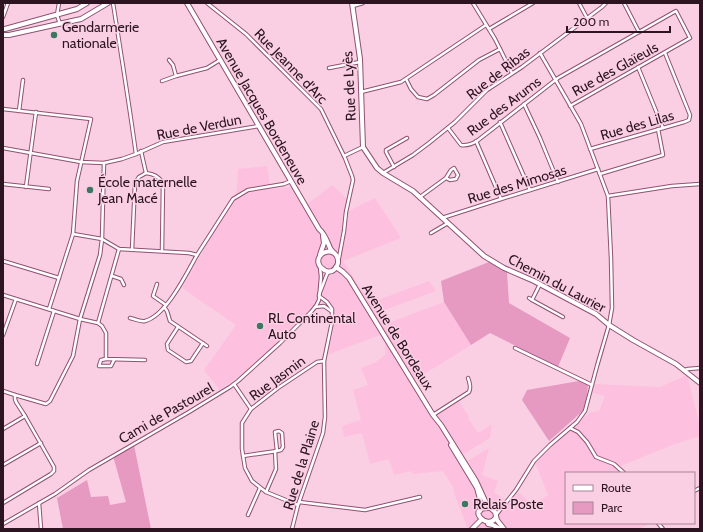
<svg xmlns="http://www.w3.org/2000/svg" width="703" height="532" font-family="Cabin,sans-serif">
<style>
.built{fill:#fec0df}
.green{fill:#e69ac2}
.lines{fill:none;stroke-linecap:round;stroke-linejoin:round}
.street-casing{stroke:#8e5272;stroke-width:4.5}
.secondary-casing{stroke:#8e5272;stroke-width:6}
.street{stroke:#fff;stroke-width:2.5}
.secondary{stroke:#fff;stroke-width:4}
.poi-dot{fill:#3c7761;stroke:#facfe4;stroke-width:1.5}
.labels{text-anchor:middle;stroke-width:3;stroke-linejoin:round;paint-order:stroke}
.poi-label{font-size:14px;fill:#2c1421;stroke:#facfe4;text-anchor:start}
.street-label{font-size:14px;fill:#2c1421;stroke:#facfe4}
</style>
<rect width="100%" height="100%" fill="#facfe4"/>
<!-- built -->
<polygon class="built" points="267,166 271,189 291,187 304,207 332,185 347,199 345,213 375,198 401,238 343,261 370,303 429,281 436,291 376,313 383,325 444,302 471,345 410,383 431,417 459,401 469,417 468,418 478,433 492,424 490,438 462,455 467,461 489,448 482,475 498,481 494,492 509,503 518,493 523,496 532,506 548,495 535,462 589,413 599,411 605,396 592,393 594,384 660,387 687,375 700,425 700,436 672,445 618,467 622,473 566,473 566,523 650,523 639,529 468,529 455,496 453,487 443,471 413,474 412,471 394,475 389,459 370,464 362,433 344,437 342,426 361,420 353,390 368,385 361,368 376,362 385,355 385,343 380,335 327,355 333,332 334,309 321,294 309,312 266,353 244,372 220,390 204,370 236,325 182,288 225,212 237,190 238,169"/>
<!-- green -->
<g class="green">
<polygon points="489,262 507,272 509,303 570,338 558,367 490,333 471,345 444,302 441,281"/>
<polygon points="579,381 588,384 586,408 549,441 522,400 527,390"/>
<polygon points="134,445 151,529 63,529 57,498 87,480 91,497 108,496 110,505 126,502 113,456"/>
</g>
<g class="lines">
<!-- street casing -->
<g class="street-casing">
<g id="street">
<polyline points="59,3 57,15 60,24"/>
<path d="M113,3C121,53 129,103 136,154"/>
<polyline points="207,3 246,34 321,109 345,158 352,176 353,180 346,212 344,231 339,258"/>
<polyline points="473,3 495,39 512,73"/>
<polyline points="579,3 587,18"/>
<polyline points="624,3 639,32"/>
<polyline points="353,6 363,3"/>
<polyline points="3,17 8,3"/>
<polyline points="489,29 533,3"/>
<polyline points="169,60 173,65 176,76 207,68 220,60"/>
<polyline points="638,67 663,128"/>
<polyline points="329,68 360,62"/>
<polyline points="406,79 411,89 418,97 427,99 434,95 479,60 500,49"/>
<polyline points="162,81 176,76"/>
<polyline points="361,92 401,82 486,25"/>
<polyline points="524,104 540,138 558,182"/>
<polyline points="3,109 91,119 77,181 73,234 49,309"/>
<polyline points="19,111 23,80"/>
<polyline points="500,122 530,190"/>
<path d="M448,128L461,145C468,146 472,144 477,141L558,78L676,11L690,38L570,106"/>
<polyline points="476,141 501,199"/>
<polyline points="3,148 81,162 104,163 122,159 136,154 163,142 259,126"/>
<polyline points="590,149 684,122 689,120 690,115 665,53"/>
<polyline points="344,156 363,147"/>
<polyline points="394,167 386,152 386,150 407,138"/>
<path d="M146,173C154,174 158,176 163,183L162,251"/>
<polyline points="383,173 413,155 429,143 455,122 487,90 522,67 602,7 606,3"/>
<polyline points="600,174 663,155 658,129"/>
<polyline points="3,184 49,189"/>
<polyline points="26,187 36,112"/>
<polyline points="608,196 672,186 700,184"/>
<polyline points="420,197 446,178 451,170 454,168 458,175 456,179 450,180 446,178"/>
<polyline points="442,218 501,199 598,169"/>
<polyline points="431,233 448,223"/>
<polyline points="73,234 102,239 119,249 189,253 197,255 233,199 248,190 284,184 291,181"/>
<polyline points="132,250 135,183 139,177 146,173 141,151"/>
<polyline points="3,261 59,278"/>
<polyline points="112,276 121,279 124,285"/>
<polyline points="157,284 153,296 166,305"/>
<polyline points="540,284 532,300 563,317"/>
<polyline points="3,295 80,319 98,323 102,326 106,333 106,359 145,360"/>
<polyline points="319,295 327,274 329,272"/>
<polyline points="529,298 532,300"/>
<polyline points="164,307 167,311 170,321 207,346"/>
<polyline points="315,307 324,306 331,311"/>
<path d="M130,318C135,319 140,322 145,321C166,316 187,273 197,255"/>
<polyline points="98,323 119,249"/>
<polyline points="178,327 167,344 168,350 186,362 191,361 203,343"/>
<polyline points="3,335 16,299"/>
<polyline points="515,348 592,385"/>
<polyline points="106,359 101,360 99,366 111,366 114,360"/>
<polyline points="37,364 54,311"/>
<polyline points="685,370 688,369 700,368"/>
<polyline points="234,384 251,409"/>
<polyline points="3,391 15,395 15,399 16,402 25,416 54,467 54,471 51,474 3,503"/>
<polyline points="15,395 46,404 50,401 73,356 80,319 100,255 102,239 104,163"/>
<path d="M433,415L469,392C471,388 470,383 468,378"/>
<polyline points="570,428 578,432 587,442 596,457 614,464 624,473"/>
<polyline points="3,429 25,416"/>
<polyline points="243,456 277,451 281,450 283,447 282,433 279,431 275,432 277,451"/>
<polyline points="3,465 41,443"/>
<polyline points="694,491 700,488"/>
<polyline points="266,492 276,469 275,451"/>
<polyline points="299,502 365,510 420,497"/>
<polyline points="39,503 41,529"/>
<polyline points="298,505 266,492 252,481 245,468 242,449 242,423 251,409 278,388 317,362 324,361"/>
<polyline points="248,515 260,488"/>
<polyline points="496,515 516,490 534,461 550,445 577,422 585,411 597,366 609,325 612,308 611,258 608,196 581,124 540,53"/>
<polyline points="658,523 663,529"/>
<polyline points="3,524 55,494 89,470 189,412 230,387 238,381 280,343 311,312 316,306 319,300 321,277 320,267"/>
<polyline points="292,529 298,505 323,433 325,417 324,361 332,322 332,309 327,302 319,296"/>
</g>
</g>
<!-- secondary casing -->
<g class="secondary-casing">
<g id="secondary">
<path d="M187,3L319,229C325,234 327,241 330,248C331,251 334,252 336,255C340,260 338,268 332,271C329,272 325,271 323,269C312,262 322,247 334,253"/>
<polyline points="352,3 360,59 363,147 377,168 383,173 413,191 484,256 504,268 534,281 596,314 609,325 633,340 676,364 700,383"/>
<polyline points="5,29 77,9 87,3"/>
<polyline points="4,35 9,35 81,19 108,3"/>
<polyline points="320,255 324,243 323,236"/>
<polyline points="336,267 343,272 349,278 433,415 441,425 476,481 487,505 495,512 497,520 504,529"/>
<polyline points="451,445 477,488 481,503 480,511"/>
<path d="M489,508C465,507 488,532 496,517"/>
<polyline points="488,524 493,525 500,529"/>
<polyline points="472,529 480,521"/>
</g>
</g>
<!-- street -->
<use href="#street" class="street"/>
<!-- secondary -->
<use href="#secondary" class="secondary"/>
</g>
<!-- markers -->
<g class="poi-dot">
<circle cx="54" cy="35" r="4"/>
<circle cx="90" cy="190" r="4"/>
<circle cx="260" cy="326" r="4"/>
<circle cx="465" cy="504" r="4"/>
</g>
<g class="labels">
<!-- poi labels -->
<g class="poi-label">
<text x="62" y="32">Gendarmerie<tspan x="62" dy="16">nationale</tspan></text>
<text x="98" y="187">École maternelle<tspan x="98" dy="16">Jean Macé</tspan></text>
<text x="268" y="323">RL Continental<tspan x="268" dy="16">Auto</tspan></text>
<text x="473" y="509">Relais Poste</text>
</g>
<!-- street labels -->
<g class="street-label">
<text transform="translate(291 66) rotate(46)" y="5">Rue Jeanne d'Arc</text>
<text transform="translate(615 69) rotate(-29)" y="5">Rue des Glaïeuls</text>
<text transform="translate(498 73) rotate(-38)" y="5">Rue de Ribas</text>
<text transform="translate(349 86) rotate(-93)" y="5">Rue de Lyès</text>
<text transform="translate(504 106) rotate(-37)" y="5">Rue des Arums</text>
<text transform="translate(262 111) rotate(60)" y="5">Avenue Jacques Bordeneuve</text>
<text transform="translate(637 125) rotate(-16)" y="5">Rue des Lilas</text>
<text transform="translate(199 127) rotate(-11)" y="5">Rue de Verdun</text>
<text transform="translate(517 184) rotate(-17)" y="5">Rue des Mimosas</text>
<text transform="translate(557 283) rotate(28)" y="5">Chemin du Laurier</text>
<text transform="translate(398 337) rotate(58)" y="5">Avenue de Bordeaux</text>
<text transform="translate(277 378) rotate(-36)" y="5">Rue Jasmin</text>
<text transform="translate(166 413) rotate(-30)" y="5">Cami de Pastourel</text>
<text transform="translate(301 465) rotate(-73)" y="5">Rue de la Plaine</text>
</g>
</g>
<!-- border -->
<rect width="703" height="532" fill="none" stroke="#2c1421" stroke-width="8"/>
<!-- legend -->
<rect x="565" y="472" width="130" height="52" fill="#facfe4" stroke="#a88496"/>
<rect x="573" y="485" width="20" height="6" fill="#ffffff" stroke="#a88496"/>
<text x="601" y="492" font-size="12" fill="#2c1421">Route</text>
<rect x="573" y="502" width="20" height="12" fill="#e69ac2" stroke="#a88496"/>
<text x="601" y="512" font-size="12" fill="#2c1421">Parc</text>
<!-- scale -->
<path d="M567 26v6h103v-6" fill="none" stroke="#2c1421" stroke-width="2"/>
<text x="573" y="26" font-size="12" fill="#2c1421" stroke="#facfe4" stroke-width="3" paint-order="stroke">200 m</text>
</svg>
